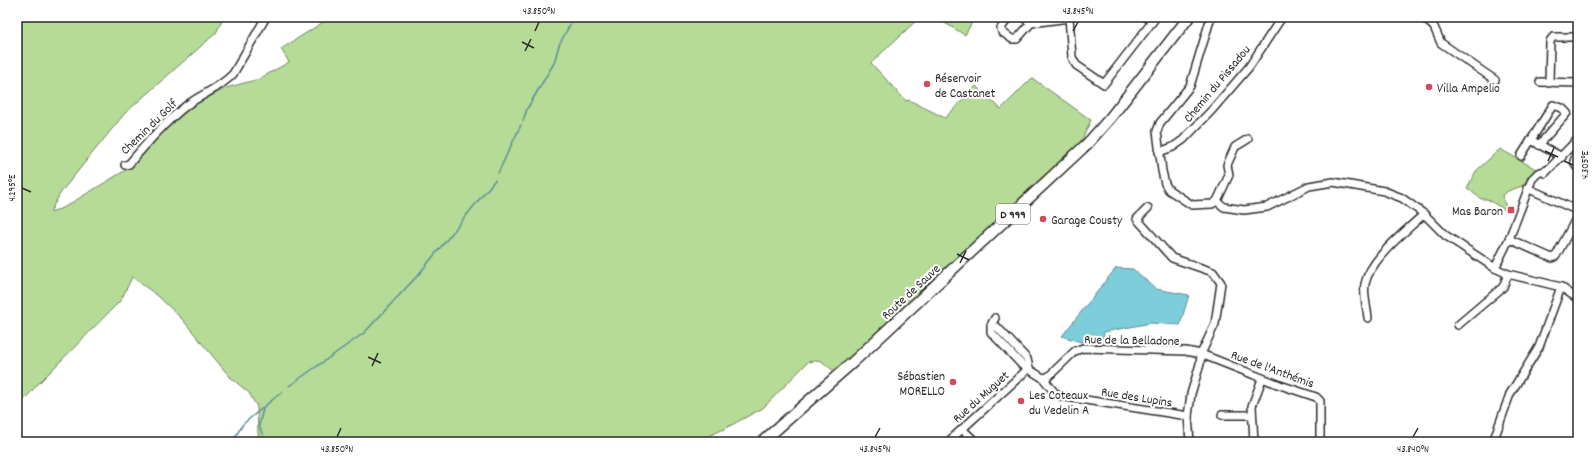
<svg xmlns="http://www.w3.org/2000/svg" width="1595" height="459" font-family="Dekko,sans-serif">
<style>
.green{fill:#b5db97;stroke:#708361}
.water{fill:#7ecddb;stroke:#5d8c95}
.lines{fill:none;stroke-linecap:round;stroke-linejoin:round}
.stream{stroke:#5d8c95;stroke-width:1.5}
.minor-casing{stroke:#2b2b2b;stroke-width:10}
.primary-casing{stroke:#2b2b2b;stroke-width:13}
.minor{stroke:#fff;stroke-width:7}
.primary{stroke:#fff;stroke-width:10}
.ticks{fill:none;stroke:#2b2b2b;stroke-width:1.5}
.poi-dot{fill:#d1495b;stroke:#fff;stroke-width:1.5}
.labels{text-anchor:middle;stroke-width:4;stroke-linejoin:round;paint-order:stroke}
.shield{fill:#fff;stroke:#6b6b6b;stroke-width:1}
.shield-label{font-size:12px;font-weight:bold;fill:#2b2b2b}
.poi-label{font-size:13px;fill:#2b2b2b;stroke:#fff;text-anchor:start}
.street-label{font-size:13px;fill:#2b2b2b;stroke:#fff}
.neatline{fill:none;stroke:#2b2b2b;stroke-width:1.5}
.ticks-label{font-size:10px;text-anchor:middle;fill:#2b2b2b}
</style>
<rect width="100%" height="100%" fill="#fff"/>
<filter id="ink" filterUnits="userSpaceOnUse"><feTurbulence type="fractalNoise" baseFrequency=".025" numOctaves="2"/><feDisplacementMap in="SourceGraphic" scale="8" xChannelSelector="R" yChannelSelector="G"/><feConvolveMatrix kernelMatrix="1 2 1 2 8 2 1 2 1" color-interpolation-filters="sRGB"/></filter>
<g filter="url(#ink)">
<!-- green -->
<g class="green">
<polygon points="17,17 224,17 216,33 125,113 61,192 50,212 63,208 134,165 168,125 194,105 226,88 259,79 289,62 281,49 331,17 920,17 871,63 906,101 909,100 945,118 976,86 1001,109 1032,78 1091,120 1080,144 835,372 820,360 808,362 763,408 724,429 696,442 262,442 258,434 257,407 249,393 230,377 182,319 158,296 132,277 121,300 37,385 17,408"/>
<polygon points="935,17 975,17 965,35"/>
<polygon points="1500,149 1536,169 1522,186 1508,191 1502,196 1508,212 1487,199 1481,199 1467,188 1476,171"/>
</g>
<!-- water -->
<polygon class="water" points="1116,268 1133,269 1156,289 1189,295 1180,325 1151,323 1104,332 1102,344 1081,342 1062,336"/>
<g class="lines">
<!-- stream -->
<g class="stream">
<polyline points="523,121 527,109 554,63 559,45 574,17"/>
<polyline points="498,173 521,125"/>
<polyline points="289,386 364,333 419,274 495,180"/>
<polyline points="263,409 259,425 265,442"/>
<polyline points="232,442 243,424 282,392"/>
</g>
<!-- minor casing -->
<g class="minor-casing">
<g id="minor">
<polyline points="1009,17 1001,28 1002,32 1012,39 1017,39 1031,23"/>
<polyline points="1023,17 1031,23 1069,18"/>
<polyline points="1069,17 1072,57 1076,65 1104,84 1156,17"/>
<polyline points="1146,17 1152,22"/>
<polyline points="1211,17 1190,86 1160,123 1157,131 1162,171 1165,184 1169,190 1192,205 1212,204 1217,201 1224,207 1244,210 1267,207 1309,186 1333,182 1384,191 1402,198 1424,214 1445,235 1495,268 1508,274 1561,287 1578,299"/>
<polyline points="1423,17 1434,27 1441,43 1495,80"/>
<polyline points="1540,82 1578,83"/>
<polyline points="1549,83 1550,41 1553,37 1578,37"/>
<polyline points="1539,145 1567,113 1562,108 1553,105 1531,140 1562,157"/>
<polyline points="1578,151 1574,161 1576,166 1578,168"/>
<polyline points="1159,152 1173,147 1183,140 1212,110 1249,67 1282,17"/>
<polyline points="1521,156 1531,140"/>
<path d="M125,165L129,164C147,143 165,122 187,105C202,94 220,88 233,74L266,17"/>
<polyline points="1545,173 1578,139"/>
<polyline points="1527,188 1576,210 1578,214"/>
<polyline points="1217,201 1229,175 1227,165 1235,147 1248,139"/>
<polyline points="1148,208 1137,219 1172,258 1213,272 1221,283 1215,324 1201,354 1200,364 1191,394 1188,416 1190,442"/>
<polyline points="1509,239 1552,258 1556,256 1578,215"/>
<polyline points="1495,268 1509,239 1532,179 1538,173 1547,170"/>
<polyline points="995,318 991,325 991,332 1022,365 1043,378 1048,377 1075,351 1083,348 1186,351 1201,354 1280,385 1316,397 1320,401 1320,442"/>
<path d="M1368,318C1367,308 1363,294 1365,284C1370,259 1405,232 1424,214"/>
<polyline points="1458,325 1503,287 1508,274"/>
<polyline points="992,327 997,327 1027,359 1029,368"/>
<polyline points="1043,378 1054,392 1060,396 1188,416"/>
<polyline points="1222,415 1252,415"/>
<polyline points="962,429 976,442"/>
<polyline points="948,442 1029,368"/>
<polyline points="1254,442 1252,406 1262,379"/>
<polyline points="1493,442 1510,394 1539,347 1561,287"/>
</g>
</g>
<!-- primary casing -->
<g class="primary-casing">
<polyline id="primary" points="762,442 853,362 1088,143 1111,117 1189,17"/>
</g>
<!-- minor -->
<use href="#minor" class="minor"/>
<!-- primary -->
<use href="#primary" class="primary"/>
</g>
</g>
<!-- ticks -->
<path class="ticks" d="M535,31L539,22M1073,31L1078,22M522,42L534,48M525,51L531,39M1545,151L1558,157M1548,161L1554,148M1564,161L1573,165M22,188L31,192M957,254L969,260M960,263L966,251M368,357L381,363M372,366L378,353M337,437L341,428M875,437L880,428M1413,437L1418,428"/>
<!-- markers -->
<g class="poi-dot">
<circle cx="927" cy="84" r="4"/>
<circle cx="1429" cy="87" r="4"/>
<rect x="1507" y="206" width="8" height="8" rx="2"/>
<circle cx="1043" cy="219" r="4"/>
<circle cx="953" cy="382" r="4"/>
<circle cx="1021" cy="401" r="4"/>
</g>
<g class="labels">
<!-- shield labels -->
<rect class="shield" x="996" y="204" width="34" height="20" rx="3"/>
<g class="shield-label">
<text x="1013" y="218">D 999</text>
</g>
<!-- poi labels -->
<g class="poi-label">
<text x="935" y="82">Réservoir<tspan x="935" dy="15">de Castanet</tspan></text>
<text x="1437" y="92">Villa Ampelio</text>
<text x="1503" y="215" text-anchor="end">Mas Baron</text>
<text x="1051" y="224">Garage Cousty</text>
<text x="945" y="380" text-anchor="end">Sébastien<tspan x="945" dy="15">MORELLO</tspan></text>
<text x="1029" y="399">Les Coteaux<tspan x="1029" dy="15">du Vedelin A</tspan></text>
</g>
<!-- street labels -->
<g class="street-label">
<text transform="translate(1216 83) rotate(-50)" y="5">Chemin du Pissadou</text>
<text transform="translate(148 126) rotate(-44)" y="5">Chemin du Golf</text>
<text transform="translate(910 291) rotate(-43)" y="5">Route de Sauve</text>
<text transform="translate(1132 339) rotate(1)" y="5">Rue de la Belladone</text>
<text transform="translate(1273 368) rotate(20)" y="5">Rue de l'Anthémis</text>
<text transform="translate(980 396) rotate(-42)" y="5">Rue du Muguet</text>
<text transform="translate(1137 396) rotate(9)" y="5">Rue des Lupins</text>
</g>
</g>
<!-- margin -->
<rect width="1595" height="459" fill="none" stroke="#fff" stroke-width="44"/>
<rect x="22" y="22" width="1551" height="415" class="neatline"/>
<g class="ticks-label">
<text x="539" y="14">43.850°N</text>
<text x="1078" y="14">43.845°N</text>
<text transform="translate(1584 165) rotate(-90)" y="4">4.305°E</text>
<text transform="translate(11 188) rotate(-90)" y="4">4.295°E</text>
<text x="337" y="452">43.850°N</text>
<text x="875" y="452">43.845°N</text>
<text x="1413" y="452">43.840°N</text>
</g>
</svg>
